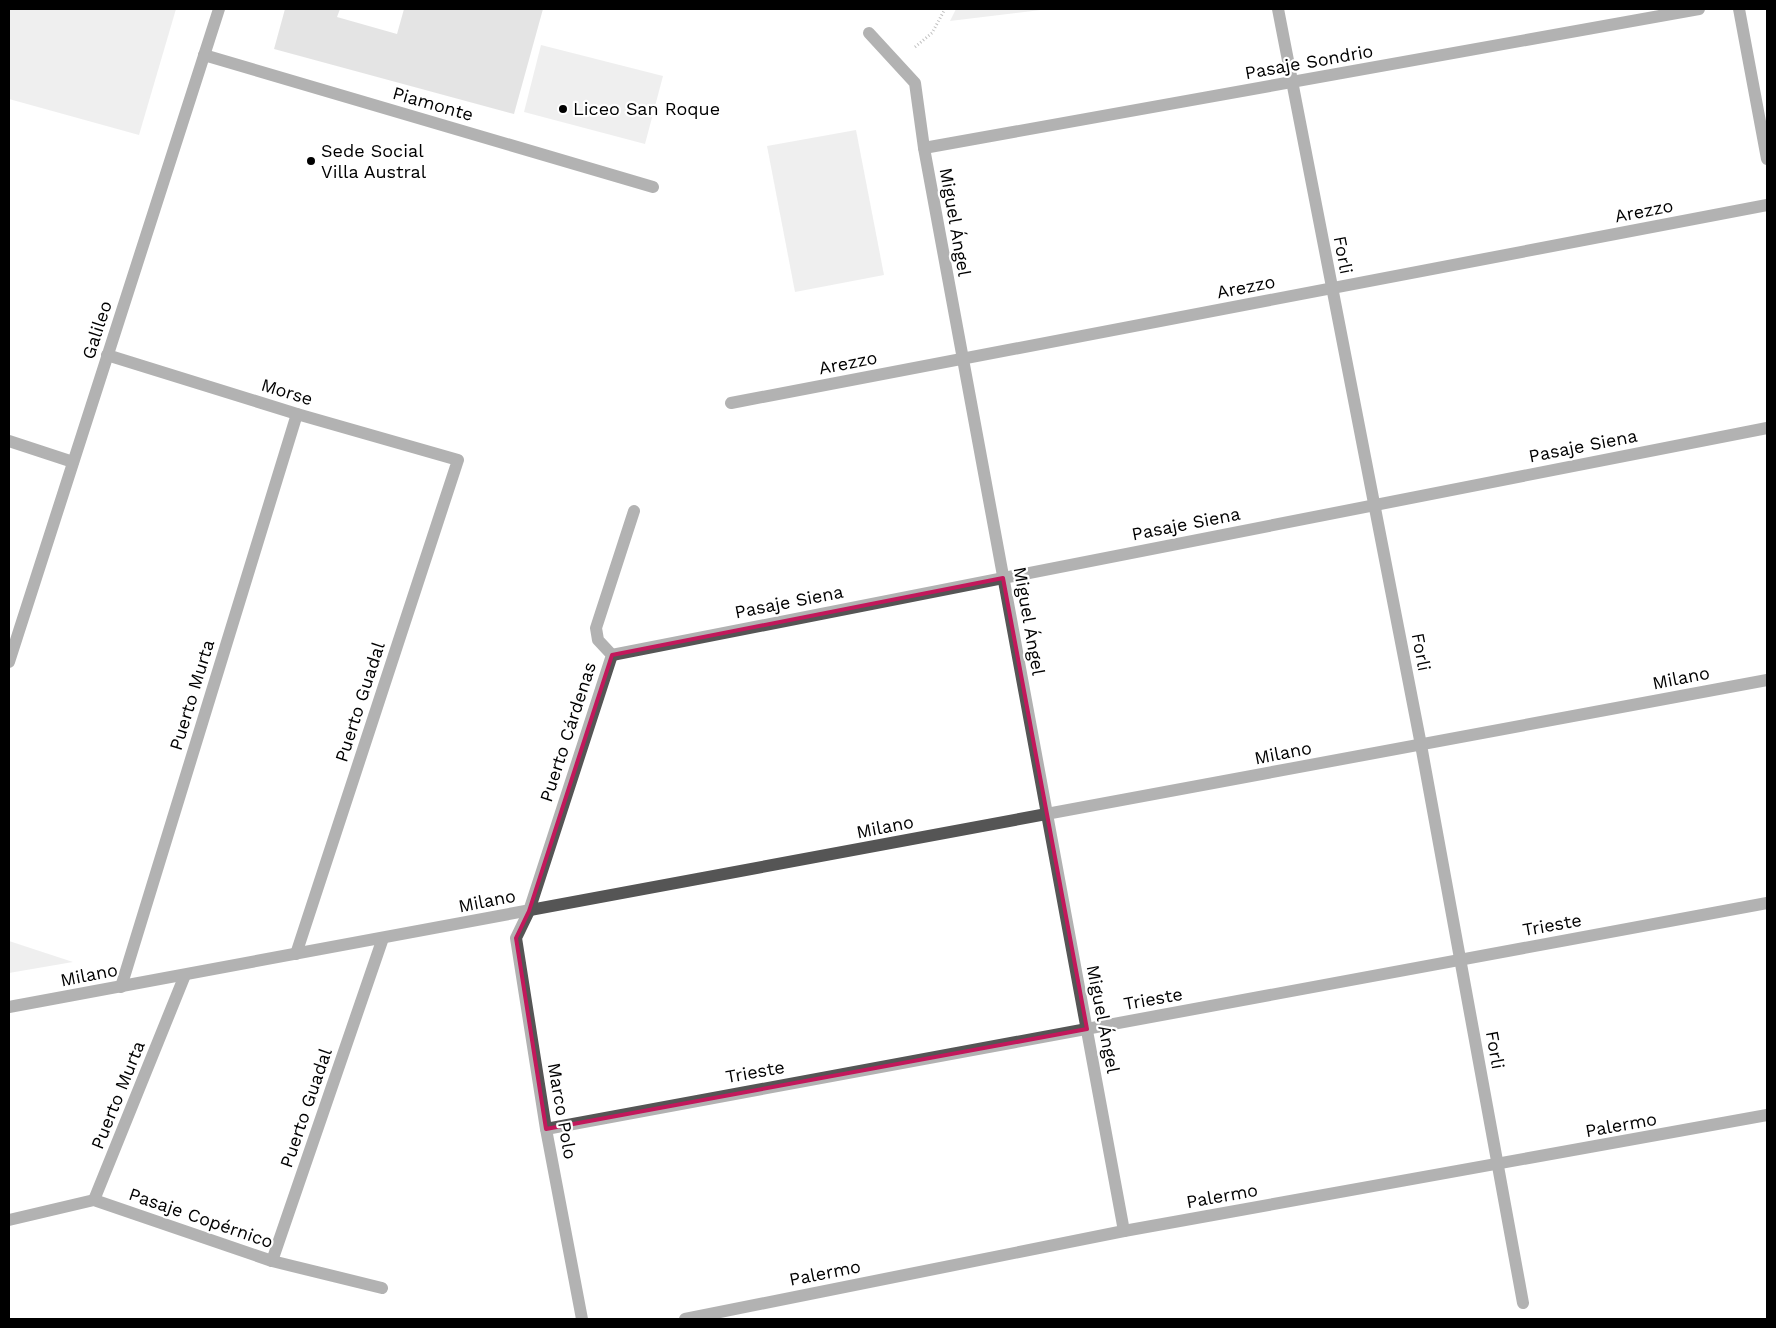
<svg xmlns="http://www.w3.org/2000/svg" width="1776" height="1328" font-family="'Work Sans',sans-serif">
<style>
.green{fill:#dcdcdc}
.building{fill:#c4c4c4}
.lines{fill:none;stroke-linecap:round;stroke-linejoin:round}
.path{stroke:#777;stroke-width:3;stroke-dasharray:1 2.5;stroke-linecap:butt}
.minor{stroke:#555;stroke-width:12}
.marked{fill:none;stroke:#c2185b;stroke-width:4;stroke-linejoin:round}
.poi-dot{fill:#000;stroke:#fff;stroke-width:2}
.labels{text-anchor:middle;stroke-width:4.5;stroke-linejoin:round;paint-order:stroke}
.street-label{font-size:18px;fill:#000;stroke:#fff}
.poi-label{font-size:18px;fill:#000;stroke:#fff;text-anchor:start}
</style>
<rect width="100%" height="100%" fill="#fff"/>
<!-- green -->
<g class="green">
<polygon points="9,9 176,9 139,135 9,99"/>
<polygon points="956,9 1049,9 950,21"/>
<polygon points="541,45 663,76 645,144 524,112"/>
<polygon points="856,130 884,275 795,292 767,146"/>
<polygon points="9,941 73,962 9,973"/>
</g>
<!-- building -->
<polygon class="building" points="285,9 340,9 337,17 397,34 404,9 543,9 514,114 274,49"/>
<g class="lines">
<!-- path -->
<polyline class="path" points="915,47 932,33 945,9"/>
<!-- minor -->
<g class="minor">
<polyline points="1278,9 1421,745 1523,1303"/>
<polyline points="1739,9 1767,159"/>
<polyline points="869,33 915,83 924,148 1124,1231"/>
<polyline points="204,55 653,187"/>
<polyline points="924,148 1699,9"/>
<polyline points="107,355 297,414 458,460 296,954"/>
<polyline points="731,403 1767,205"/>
<polyline points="9,441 73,462"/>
<polyline points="612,655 1767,428"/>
<polyline points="9,662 219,9"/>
<polyline points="121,987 297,414"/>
<polyline points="9,1007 1767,680"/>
<polyline points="546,1129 1767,903"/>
<polyline points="94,1200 185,975"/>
<polyline points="9,1220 94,1200 272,1261 382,1288"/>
<polyline points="272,1261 383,938"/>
<polyline points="582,1319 546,1129 516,938 529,911 612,655 598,640 596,628 634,511"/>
<polyline points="685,1319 1124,1231 1767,1115"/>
</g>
</g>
<!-- marked area -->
<path d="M0 0H1776V1328H0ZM1003,578L1087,1029L546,1129L516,938L529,911L612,655Z" fill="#fff" fill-opacity=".55" fill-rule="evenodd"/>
<path class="marked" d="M1003,578L1087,1029L546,1129L516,938L529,911L612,655Z"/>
<!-- markers -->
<g class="poi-dot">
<circle cx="563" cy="109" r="5"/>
<circle cx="311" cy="161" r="5"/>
</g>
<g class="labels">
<!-- street labels -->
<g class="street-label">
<text transform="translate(1309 62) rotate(-10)" y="6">Pasaje Sondrio</text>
<text transform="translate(433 104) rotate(16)" y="6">Piamonte</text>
<text transform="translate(1644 211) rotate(-11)" y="6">Arezzo</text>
<text transform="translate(955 222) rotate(80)" y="6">Miguel Ángel</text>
<text transform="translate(1343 255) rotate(79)" y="6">Forli</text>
<text transform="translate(1246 287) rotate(-11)" y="6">Arezzo</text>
<text transform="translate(97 330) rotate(-72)" y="6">Galileo</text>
<text transform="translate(848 363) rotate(-11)" y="6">Arezzo</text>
<text transform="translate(287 392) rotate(17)" y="6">Morse</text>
<text transform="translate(1583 446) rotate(-11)" y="6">Pasaje Siena</text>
<text transform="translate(1186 524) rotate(-11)" y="6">Pasaje Siena</text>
<text transform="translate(789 602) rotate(-11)" y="6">Pasaje Siena</text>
<text transform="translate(1029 621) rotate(80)" y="6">Miguel Ángel</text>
<text transform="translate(1421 652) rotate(79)" y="6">Forli</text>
<text transform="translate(1681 678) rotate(-11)" y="6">Milano</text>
<text transform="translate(192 695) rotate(-73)" y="6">Puerto Murta</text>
<text transform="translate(360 702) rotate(-72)" y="6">Puerto Guadal</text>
<text transform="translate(568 732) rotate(-72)" y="6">Puerto Cárdenas</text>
<text transform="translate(1283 753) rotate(-11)" y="6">Milano</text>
<text transform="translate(885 827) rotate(-11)" y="6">Milano</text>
<text transform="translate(487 901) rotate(-11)" y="6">Milano</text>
<text transform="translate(1552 925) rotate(-10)" y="6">Trieste</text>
<text transform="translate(89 975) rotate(-11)" y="6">Milano</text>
<text transform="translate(1153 999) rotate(-10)" y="6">Trieste</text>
<text transform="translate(1103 1019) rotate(79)" y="6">Miguel Ángel</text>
<text transform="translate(1495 1050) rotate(80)" y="6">Forli</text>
<text transform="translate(755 1072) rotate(-10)" y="6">Trieste</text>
<text transform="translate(118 1095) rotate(-68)" y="6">Puerto Murta</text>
<text transform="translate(306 1108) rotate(-71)" y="6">Puerto Guadal</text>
<text transform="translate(562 1111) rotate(80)" y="6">Marco Polo</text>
<text transform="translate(1621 1125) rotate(-10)" y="6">Palermo</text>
<text transform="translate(1222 1196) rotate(-10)" y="6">Palermo</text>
<text transform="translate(201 1218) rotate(19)" y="6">Pasaje Copérnico</text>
<text transform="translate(825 1273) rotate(-11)" y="6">Palermo</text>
</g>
<!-- poi labels -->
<g class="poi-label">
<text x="573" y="115">Liceo San Roque</text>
<text x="321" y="157">Sede Social<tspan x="321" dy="21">Villa Austral</tspan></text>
</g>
</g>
<!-- border -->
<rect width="1776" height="1328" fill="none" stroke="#000000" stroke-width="20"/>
</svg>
